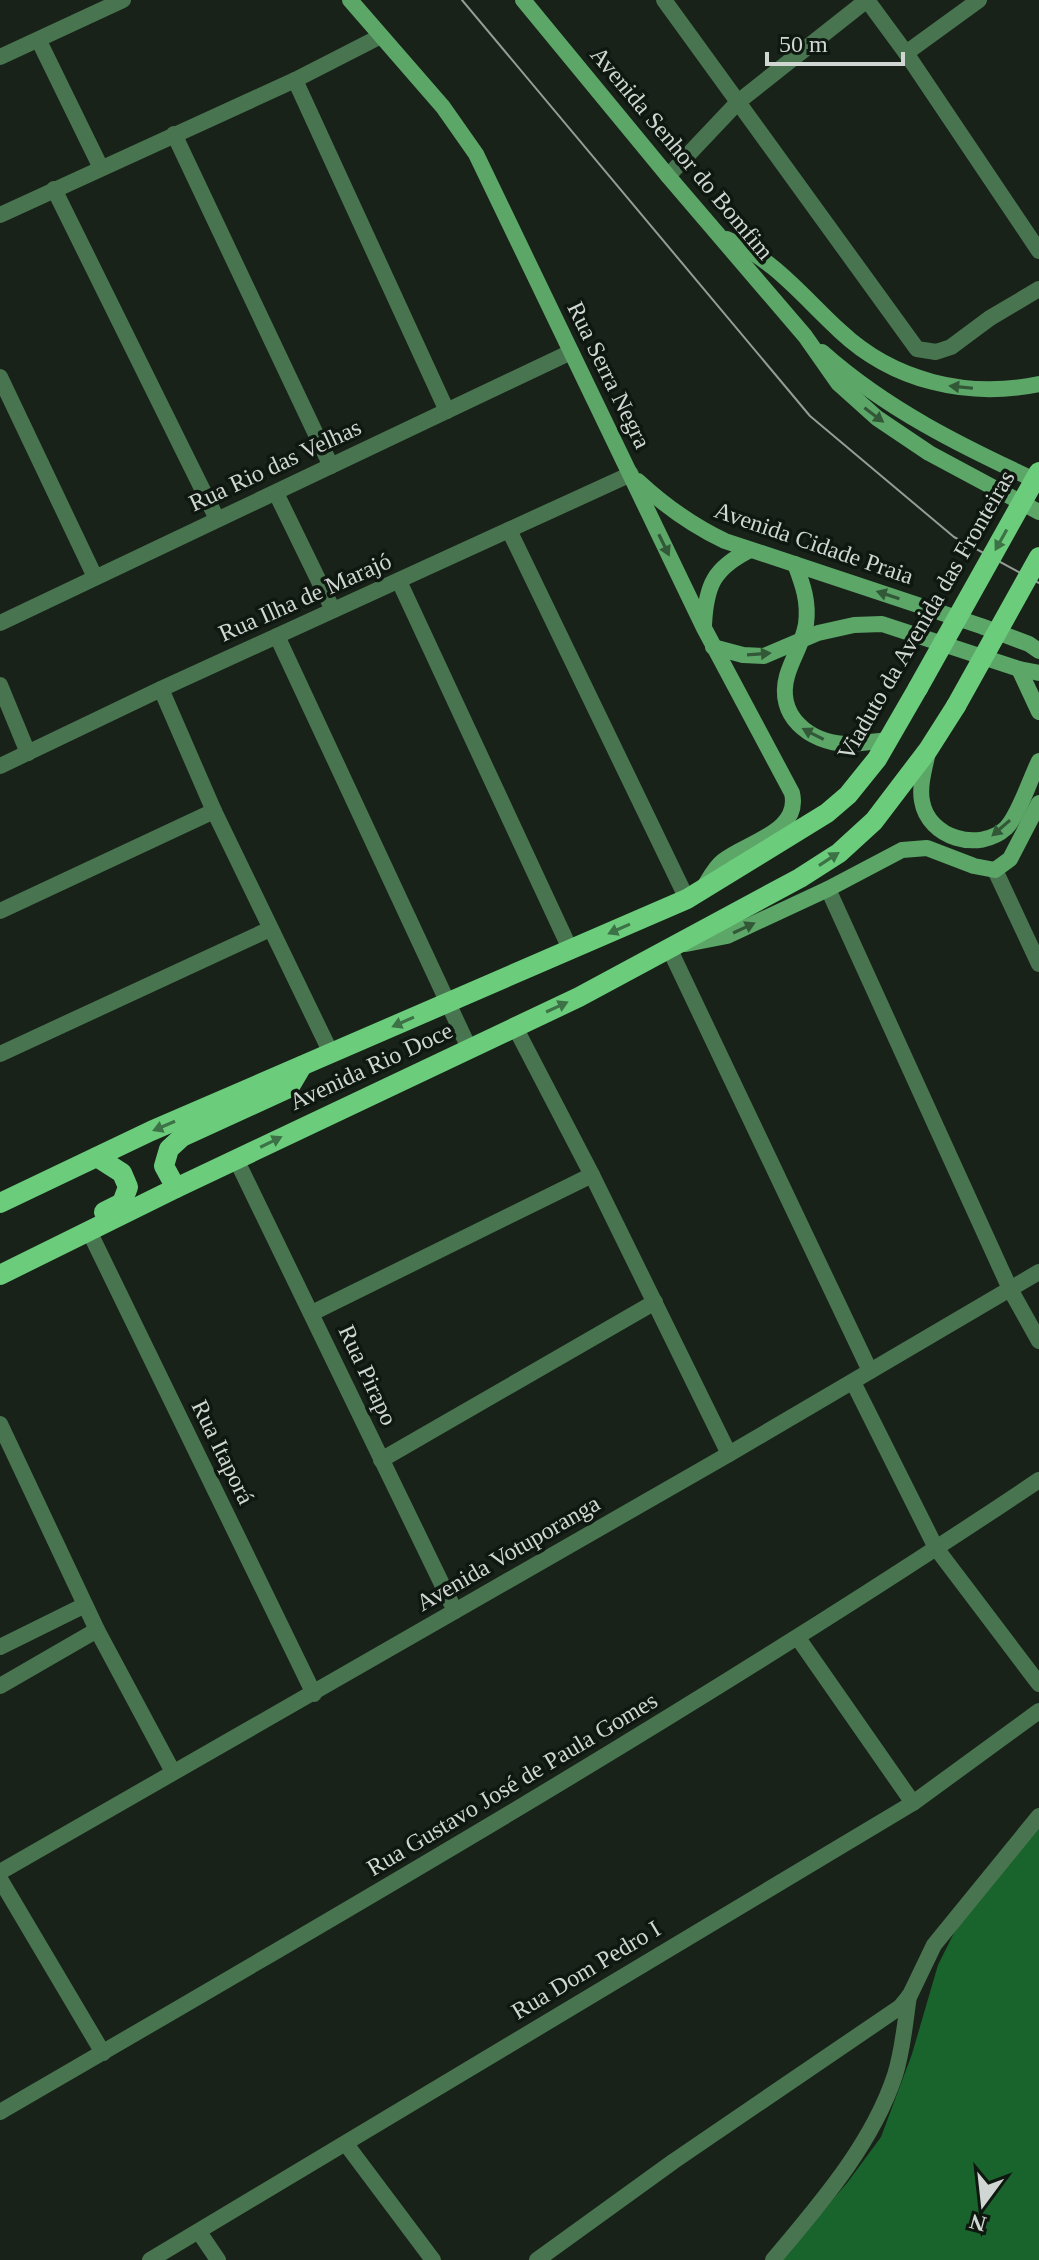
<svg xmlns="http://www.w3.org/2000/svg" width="1039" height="2260" font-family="Georgia,serif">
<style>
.water{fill:#19642c}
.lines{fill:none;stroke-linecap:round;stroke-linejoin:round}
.street{stroke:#48754f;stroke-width:16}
.secondary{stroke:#5ca668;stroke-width:16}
.primary{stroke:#6bcd7c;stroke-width:20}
.tram{stroke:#949c95;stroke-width:2}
.primary-bridge{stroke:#6bcd7c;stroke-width:20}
.oneway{fill:#325838}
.oneway2{fill:#3d7246}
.labels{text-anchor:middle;stroke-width:7;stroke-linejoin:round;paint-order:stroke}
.street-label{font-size:24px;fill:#d0d6d1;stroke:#0f1810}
</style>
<rect width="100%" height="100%" fill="#182219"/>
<!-- water -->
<polygon class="water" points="1039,1826 1039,2260 780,2260 847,2183 881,2137 912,2054 938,1965 956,1929"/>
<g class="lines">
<!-- street -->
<g class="street">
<polyline points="664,0 917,349 936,352 951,347 990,318 1039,289"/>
<polyline points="867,0 906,53 1039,251"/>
<polyline points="39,41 101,168"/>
<polyline points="906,53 979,0"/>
<polyline points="0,57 123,0"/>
<polyline points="295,80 447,411"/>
<polyline points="174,134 331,466"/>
<polyline points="668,176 738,102 867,0"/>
<polyline points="54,189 217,519"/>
<polyline points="0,215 295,80 381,36"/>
<polyline points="0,377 95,577"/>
<polyline points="276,493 333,610"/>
<polyline points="509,530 687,899"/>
<polyline points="399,581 571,951"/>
<polyline points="0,623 571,352"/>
<polyline points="277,636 469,1048"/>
<polyline points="0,685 28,753"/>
<polyline points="161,689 214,811 331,1053"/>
<polyline points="0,766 161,689 631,474"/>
<polyline points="995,870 1039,964"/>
<polyline points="828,889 1010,1289 1039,1341"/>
<polyline points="0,911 214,811"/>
<polyline points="669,948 870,1371"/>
<polyline points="515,1027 592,1175 729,1454"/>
<polyline points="0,1054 270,929"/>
<polyline points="236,1159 455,1611"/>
<polyline points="89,1231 314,1694"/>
<polyline points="312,1313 592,1175"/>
<polyline points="853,1382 936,1548 1039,1684"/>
<polyline points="0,1424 97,1630 173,1772"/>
<polyline points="381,1460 655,1302"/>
<polyline points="798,1638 913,1803"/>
<polyline points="0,1647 85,1605"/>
<polyline points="0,1686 97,1630"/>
<polyline points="0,1872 729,1454 1039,1272"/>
<polyline points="0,1879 103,2053"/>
<path d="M0,2112C351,1908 702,1706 1039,1480"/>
<polyline points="346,2144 433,2260"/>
<polyline points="199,2232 218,2260"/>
<polyline points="150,2260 913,1803 1039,1711"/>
<polyline points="537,2260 674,2161 900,2007 910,1995 934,1945 1039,1816"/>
<path d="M773,2260C819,2205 872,2145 895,2075C903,2050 905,2022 909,1996"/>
</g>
<!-- secondary -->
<g class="secondary">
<path d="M350,0L443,107L476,154L704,628L792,793C801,832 747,842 723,861C715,867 709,879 704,887"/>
<polyline points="523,0 668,176 805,336 838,383 877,418 929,453 1039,512"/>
<path d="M727,239C774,259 803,297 840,331C893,381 967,399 1039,384"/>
<path d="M822,352C886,409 961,446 1039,482"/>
<path d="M638,481C665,506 691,525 725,541L981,626L1029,644L1039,651"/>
<path d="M795,564C803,585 809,602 806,624C803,643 792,658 787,676C776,716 809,742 846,744C860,744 875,741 889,740"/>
<path d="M704,625C706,585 714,568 750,550"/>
<polyline points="713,647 743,655 764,656 818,633 854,625 882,624 1019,669 1039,673"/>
<polyline points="1019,669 1039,712"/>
<path d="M928,752C925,767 919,785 922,801C928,838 979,853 1006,828C1019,815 1030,779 1039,761"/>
<polyline points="686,944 727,936 828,889 902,850 927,848 974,866 995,870 1010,859 1039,803"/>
</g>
<!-- primary -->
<g class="primary">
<polyline points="97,1157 122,1173 128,1187 122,1203 104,1212"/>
<polyline points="176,1188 164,1166 169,1149 182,1137 289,1088 302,1066"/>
<polyline points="0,1203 151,1131 687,899 827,813 848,795 877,759 918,688"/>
<polyline points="0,1275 176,1188 579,997 800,878 839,853 874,821 928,750 956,706"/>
</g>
<!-- tram -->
<polyline class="tram" points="462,0 810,416 954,537 1039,583"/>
<!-- primary-bridge -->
<g class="primary-bridge">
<polyline points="918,688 1039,472"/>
<polyline points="956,706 1039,557"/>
</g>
</g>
<!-- one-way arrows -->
<defs><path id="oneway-solid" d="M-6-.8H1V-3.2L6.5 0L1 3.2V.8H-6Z" transform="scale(2)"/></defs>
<g class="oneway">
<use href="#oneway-solid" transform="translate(961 387) rotate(-174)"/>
<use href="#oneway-solid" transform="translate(874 415) rotate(37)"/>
<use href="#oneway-solid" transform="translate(664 545) rotate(64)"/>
<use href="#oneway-solid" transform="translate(888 595) rotate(-162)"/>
<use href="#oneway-solid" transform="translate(759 654) rotate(-4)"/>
<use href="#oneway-solid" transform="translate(813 734) rotate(-153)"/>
<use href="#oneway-solid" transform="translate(1001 828) rotate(139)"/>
<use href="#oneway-solid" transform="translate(744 928) rotate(-25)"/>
</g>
<g class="oneway2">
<use href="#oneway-solid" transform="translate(1001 540) rotate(119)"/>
<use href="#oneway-solid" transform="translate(829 859) rotate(-33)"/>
<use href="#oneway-solid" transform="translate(619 929) rotate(156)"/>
<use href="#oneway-solid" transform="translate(557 1007) rotate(-25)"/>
<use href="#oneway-solid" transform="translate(403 1022) rotate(156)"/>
<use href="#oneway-solid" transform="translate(164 1126) rotate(157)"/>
<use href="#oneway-solid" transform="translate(271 1142) rotate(-26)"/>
</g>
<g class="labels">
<!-- street labels -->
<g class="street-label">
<text transform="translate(682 153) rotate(50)" y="8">Avenida Senhor do Bomfim</text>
<text transform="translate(609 375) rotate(64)" y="8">Rua Serra Negra</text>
<text transform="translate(275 465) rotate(-25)" y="8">Rua Rio das Velhas</text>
<text transform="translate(814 543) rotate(19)" y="8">Avenida Cidade Praia</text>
<text transform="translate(305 597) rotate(-24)" y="8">Rua Ilha de Marajó</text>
<text transform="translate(926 615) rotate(-60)" y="8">Viaduto da Avenida das Fronteiras</text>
<text transform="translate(371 1066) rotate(-25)" y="8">Avenida Rio Doce</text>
<text transform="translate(368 1375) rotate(65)" y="8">Rua Pirapo</text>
<text transform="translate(223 1452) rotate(64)" y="8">Rua Itaporá</text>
<text transform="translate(508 1553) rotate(-30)" y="8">Avenida Votuporanga</text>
<text transform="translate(512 1784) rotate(-31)" y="8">Rua Gustavo José de Paula Gomes</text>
<text transform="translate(586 1970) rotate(-31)" y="8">Rua Dom Pedro I</text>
</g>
</g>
<!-- north arrow -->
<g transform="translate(983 2204) rotate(195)" stroke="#0f1810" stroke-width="6" paint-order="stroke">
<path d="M0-6L14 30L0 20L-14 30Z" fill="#d0d6d1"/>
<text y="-12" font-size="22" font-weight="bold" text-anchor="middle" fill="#d0d6d1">N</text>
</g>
<!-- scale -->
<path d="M767 52v12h136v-12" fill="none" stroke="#d0d6d1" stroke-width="4"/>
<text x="779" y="52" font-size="24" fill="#d0d6d1" stroke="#0f1810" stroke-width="6" paint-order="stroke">50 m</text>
</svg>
